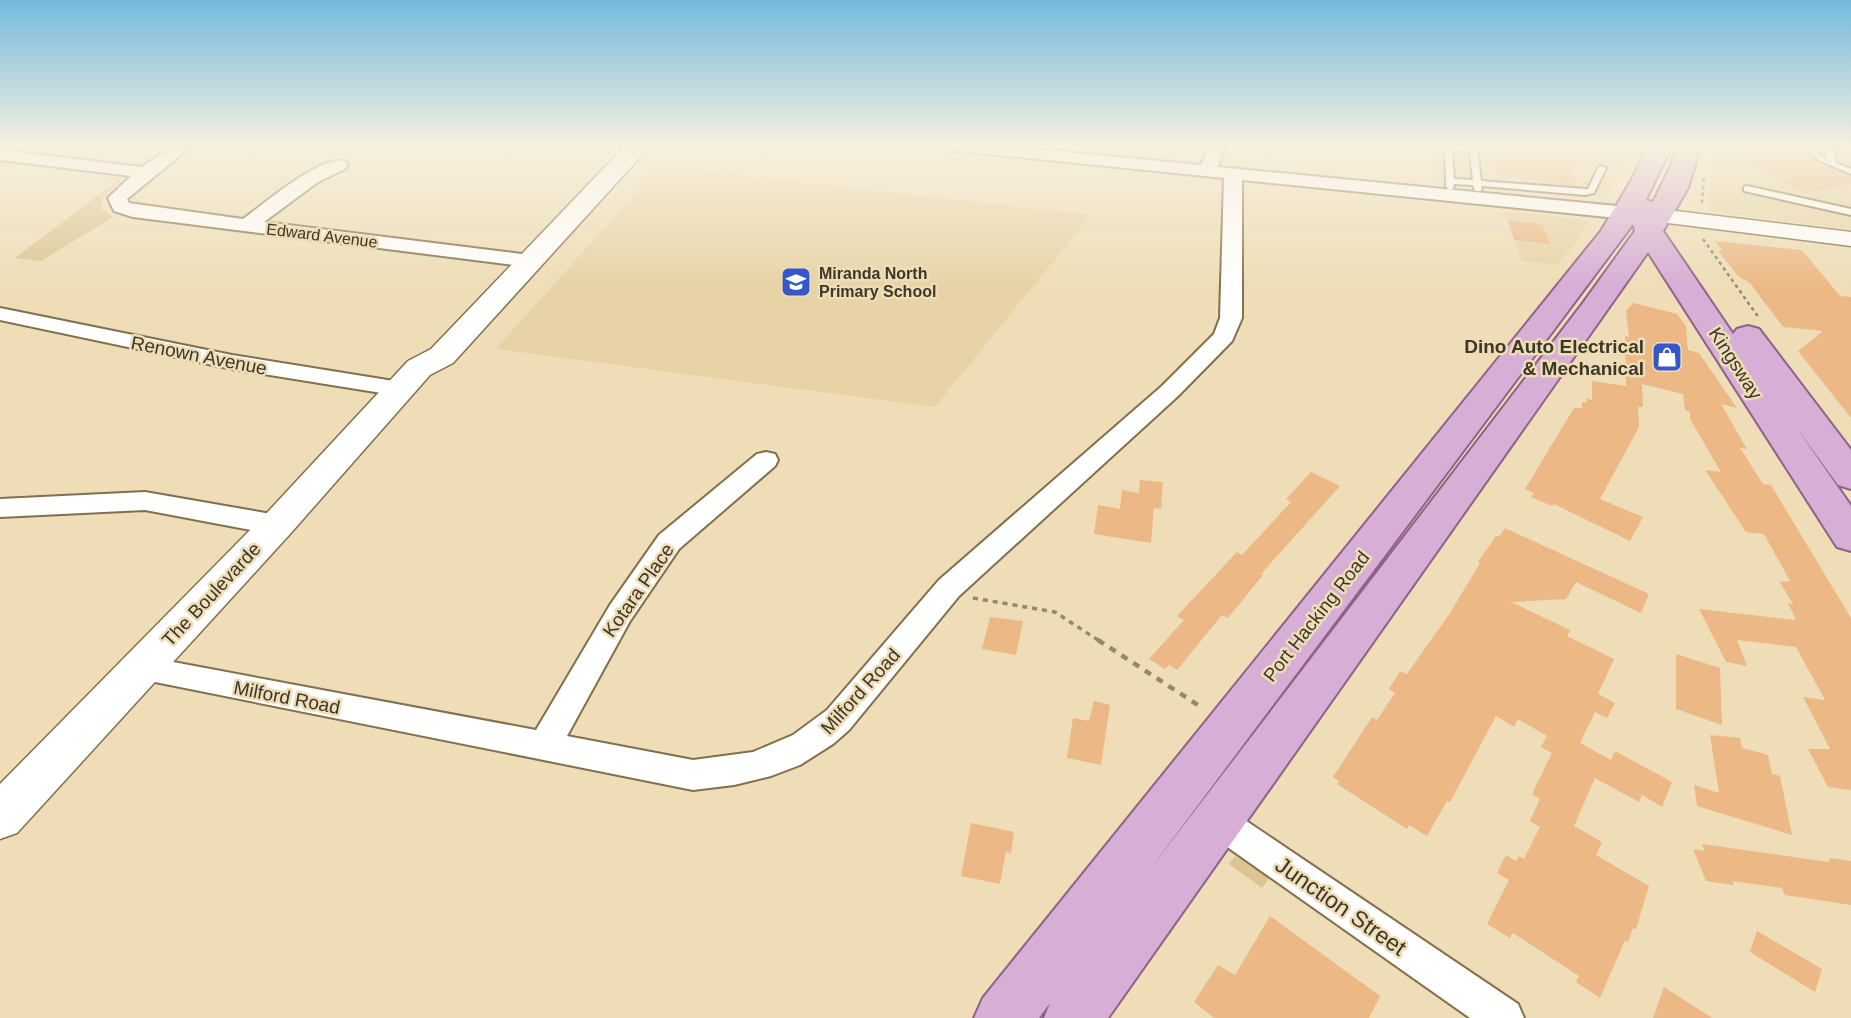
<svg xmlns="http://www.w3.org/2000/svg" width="1851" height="1018" font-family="Arial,sans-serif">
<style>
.built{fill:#e7d3a5}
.green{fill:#dcc592}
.building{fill:#ecb986}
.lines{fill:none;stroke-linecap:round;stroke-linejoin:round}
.service-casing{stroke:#80704d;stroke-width:4}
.minor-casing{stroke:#80704d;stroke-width:4}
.tertiary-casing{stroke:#80704d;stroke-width:3}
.secondary-casing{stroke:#80704d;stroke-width:3}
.primary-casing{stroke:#8f6187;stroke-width:4}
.path-far2{stroke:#94886d;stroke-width:2.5;stroke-dasharray:3.5 3.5;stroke-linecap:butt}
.path-far1{stroke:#94886d;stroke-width:3.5;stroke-dasharray:5 5;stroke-linecap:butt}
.path{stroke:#94886d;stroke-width:4.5;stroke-dasharray:7 7;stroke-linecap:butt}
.service{fill:#fff;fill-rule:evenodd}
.minor{fill:#fff;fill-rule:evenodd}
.tertiary{fill:#fff;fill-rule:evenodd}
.secondary{fill:#fff;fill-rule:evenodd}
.primary{fill:#d6aed6;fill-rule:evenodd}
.labels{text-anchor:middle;stroke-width:5;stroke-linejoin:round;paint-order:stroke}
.far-street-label{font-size:16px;fill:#3d3727;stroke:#eeddb6}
.far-poi-label{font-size:16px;font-weight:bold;fill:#3d3727;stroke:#eeddb6;text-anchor:start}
.poi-label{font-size:19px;font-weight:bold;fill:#3d3727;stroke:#eeddb6;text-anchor:end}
.street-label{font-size:19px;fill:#3d3727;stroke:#eeddb6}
.near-street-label{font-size:23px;fill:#3d3727;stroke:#eeddb6}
</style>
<rect width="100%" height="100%" fill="#eeddb6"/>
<!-- built -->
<g class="built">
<polygon points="1433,145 1636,145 1605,197 1432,181"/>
<polygon points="1713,145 1851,145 1851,229 1715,212 1709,209"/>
<polygon points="660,166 1091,215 935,407 496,349"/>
<polygon points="1504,211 1570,218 1588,222 1579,234 1579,239 1557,265 1522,261"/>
</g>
<!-- green -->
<g class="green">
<path d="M112,177L119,178L120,182C110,191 99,195 102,210L113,217L41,261L15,258L117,181L109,180Z"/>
<polygon points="1235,856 1269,878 1262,888 1229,864"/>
</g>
<!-- building -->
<g class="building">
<polygon points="1493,145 1600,145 1604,165 1572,161 1576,186 1495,174"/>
<polygon points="1759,145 1785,145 1817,162 1851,176 1851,185 1804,193 1724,149"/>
<polygon points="1836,145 1851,145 1851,166 1838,161"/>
<polygon points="1508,221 1542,224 1550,244 1514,240"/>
<polygon points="1715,241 1802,250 1840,296 1851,297 1851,418 1798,351 1823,331 1783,327 1750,283 1738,276 1718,251 1722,250"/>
<polygon points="1633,303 1677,314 1686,326 1688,350 1699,353 1737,408 1721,404 1747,449 1740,448 1763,484 1771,485 1851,618 1851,790 1828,787 1808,749 1830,749 1803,697 1825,700 1796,647 1737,640 1747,666 1726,662 1699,609 1796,620 1788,603 1793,604 1780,582 1790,581 1764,534 1746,532 1705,470 1721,472 1690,419 1690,412 1685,410 1683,394 1642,384 1643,407 1638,407 1639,427 1600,499 1643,517 1630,541 1554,504 1552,506 1531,497 1534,493 1525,489 1574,408 1582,408 1582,402 1587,403 1587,398 1592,400 1592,381 1626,386 1625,336 1629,337 1626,311"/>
<polygon points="1311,472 1340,486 1261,574 1263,575 1228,618 1222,615 1177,670 1169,665 1165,669 1149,659 1184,620 1177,616 1237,552 1242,555 1291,502 1286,499"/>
<polygon points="1140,480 1163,482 1161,509 1154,508 1151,543 1094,534 1098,505 1120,509 1122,490 1139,493"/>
<polygon points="1505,528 1649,594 1641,613 1576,582 1566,599 1511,602 1570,630 1567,636 1614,659 1598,694 1615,703 1607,718 1595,712 1580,743 1611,760 1615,751 1672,782 1662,807 1642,795 1639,802 1595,778 1574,826 1602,842 1596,855 1649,886 1636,929 1633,928 1628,942 1625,940 1600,998 1576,982 1579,976 1513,933 1510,938 1487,924 1509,880 1497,873 1506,855 1516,861 1519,856 1524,859 1540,827 1530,821 1540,799 1532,794 1552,753 1541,747 1547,736 1518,719 1514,727 1496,716 1450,802 1447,801 1427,836 1409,825 1407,829 1337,784 1339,781 1333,777 1372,717 1377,720 1395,693 1389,689 1400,671 1407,674 1450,613 1480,563 1478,562 1496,536 1499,537"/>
<polygon points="990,617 1023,621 1016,655 982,649"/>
<polygon points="1676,654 1720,668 1722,725 1676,709"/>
<polygon points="1094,701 1110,705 1101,765 1067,758 1073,718 1089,721"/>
<polygon points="1710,735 1740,738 1742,748 1768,755 1772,774 1780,776 1792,835 1697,806 1694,785 1719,793"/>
<polygon points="971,823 1014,832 1011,853 1006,852 1000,884 961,876"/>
<polygon points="1702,844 1829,862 1830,858 1851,861 1851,905 1785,895 1782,888 1732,881 1734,885 1706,881 1693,849 1705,851"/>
<polygon points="1270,916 1380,996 1369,1018 1214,1018 1194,1002 1218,965 1235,975"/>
<polygon points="1757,931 1822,969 1815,992 1750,952"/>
<polygon points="1664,987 1712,1018 1653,1018"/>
</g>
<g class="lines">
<!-- service casing -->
<g class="service-casing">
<g id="service">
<polygon points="1804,145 1812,145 1818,153 1827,159 1825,145 1833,145 1836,163 1851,169 1851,174 1818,160"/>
<path d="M1445,146H1468L1477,149L1481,181L1585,189H1588L1599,166L1606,168L1594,193L1585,195L1482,186L1481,191H1475L1473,185L1454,184L1453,189L1450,190L1446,187ZM1452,150L1470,152L1473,180L1454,179Z"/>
<polygon points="1747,186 1851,209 1851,215 1744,191 1744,187"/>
</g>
</g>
<!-- minor casing -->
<g class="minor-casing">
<g id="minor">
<path d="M176,145L182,146L184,150L182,154L127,199L129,203L243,219C264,204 320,155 345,161L348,165L345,169L318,182L264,222L530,255L537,257L540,261L537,265L530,267L133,217L114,211L108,198L131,176L0,160V150L141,167Z"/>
<polygon points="941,145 995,145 1201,165 1209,145 1225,145 1218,167 1627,207 1636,213 1627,219 1242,180 1242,318 1232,341 1178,396 959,596 849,730 833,744 800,765 771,776 734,785 693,790 130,677 126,668 130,659 141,656 536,730 610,605 659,535 757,454 766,452 775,454 778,460 775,466 679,549 630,621 567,736 693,760 753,752 793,735 827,710 939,580 1162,386 1214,334 1220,318 1224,178 949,150"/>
<polygon points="0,308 232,355 400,382 408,384 412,389 408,394 400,396 232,369 0,320"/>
<polygon points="145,492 277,515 286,518 290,525 286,532 277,535 145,510 0,517 0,499"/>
<polygon points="1218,805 1230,810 1518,1004 1524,1018 1470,1018 1206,832 1201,821 1206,810"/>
</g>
</g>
<!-- tertiary casing -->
<g class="tertiary-casing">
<polygon id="tertiary" points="1676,211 1851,232 1851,246 1668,223 1665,218 1668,213"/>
</g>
<!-- secondary casing -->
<g class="secondary-casing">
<polygon id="secondary" points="626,145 651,145 453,363 430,375 290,534 17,833 0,839 0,784 264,516 408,361 431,349"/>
</g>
<!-- primary casing -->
<g class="primary-casing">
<path id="primary" d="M1648,145H1672L1646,200L1653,202L1671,166L1677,145H1701L1688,188L1663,231L1733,334L1737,329L1748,326L1759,329L1851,450V489L1838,485L1796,427L1851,506V551L1837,547L1648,252L1108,1018H1044L1050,1003L1039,1018H974L983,998L1601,231L1631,181ZM1633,224L1635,231L1583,303L1151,868Z"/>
</g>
<!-- path-far2 -->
<g class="path-far2">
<polyline points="1702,203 1704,176"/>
<polyline points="1703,239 1759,318"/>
</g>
<!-- path-far1 -->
<polyline class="path-far1" points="973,598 1055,612 1101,642"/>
<!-- path -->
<polyline class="path" points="1098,640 1198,705"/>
<!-- service -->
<use href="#service" class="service"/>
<!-- minor -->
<use href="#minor" class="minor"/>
<!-- tertiary -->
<use href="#tertiary" class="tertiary"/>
<!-- secondary -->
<use href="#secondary" class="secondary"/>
<!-- primary -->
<use href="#primary" class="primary"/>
</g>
<!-- sky -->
<linearGradient id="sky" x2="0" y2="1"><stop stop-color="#74bade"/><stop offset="0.51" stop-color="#f7f0de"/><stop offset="1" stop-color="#f7f0de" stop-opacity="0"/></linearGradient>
<rect width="1851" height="287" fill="url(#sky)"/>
<!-- icons -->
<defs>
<g id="school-square" transform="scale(1.575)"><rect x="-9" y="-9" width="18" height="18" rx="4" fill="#3557c8" stroke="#eeddb6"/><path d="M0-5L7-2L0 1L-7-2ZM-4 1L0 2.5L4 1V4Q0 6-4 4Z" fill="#fff"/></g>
<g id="shop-square" transform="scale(1.575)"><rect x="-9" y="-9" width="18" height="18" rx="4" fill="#3557c8" stroke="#eeddb6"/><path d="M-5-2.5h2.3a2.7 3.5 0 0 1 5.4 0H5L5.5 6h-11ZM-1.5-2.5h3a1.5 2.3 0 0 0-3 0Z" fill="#fff"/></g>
</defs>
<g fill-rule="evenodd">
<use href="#school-square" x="796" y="282"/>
<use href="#shop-square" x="1667" y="357"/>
</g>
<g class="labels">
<!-- far-street labels -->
<g class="far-street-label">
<text transform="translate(322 235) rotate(7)" y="6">Edward Avenue</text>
</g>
<!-- far-poi labels -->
<g class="far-poi-label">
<text x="819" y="279">Miranda North<tspan x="819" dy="18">Primary School</tspan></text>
</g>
<!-- poi labels -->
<g class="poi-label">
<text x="1644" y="353">Dino Auto Electrical<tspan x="1644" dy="22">&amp; Mechanical</tspan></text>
</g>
<!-- street labels -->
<g class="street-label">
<text transform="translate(199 355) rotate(11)" y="7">Renown Avenue</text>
<text transform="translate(1736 363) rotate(57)" y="7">Kingsway</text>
<text transform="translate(638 590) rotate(-55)" y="7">Kotara Place</text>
<text transform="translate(211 594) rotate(-47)" y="7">The Boulevarde</text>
<text transform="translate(1316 616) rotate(-52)" y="7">Port Hacking Road</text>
<text transform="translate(860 691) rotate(-48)" y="7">Milford Road</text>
<text transform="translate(287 697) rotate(11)" y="7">Milford Road</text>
</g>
<!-- near-street labels -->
<g class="near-street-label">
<text transform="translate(1341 906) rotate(35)" y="8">Junction Street</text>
</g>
</g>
</svg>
